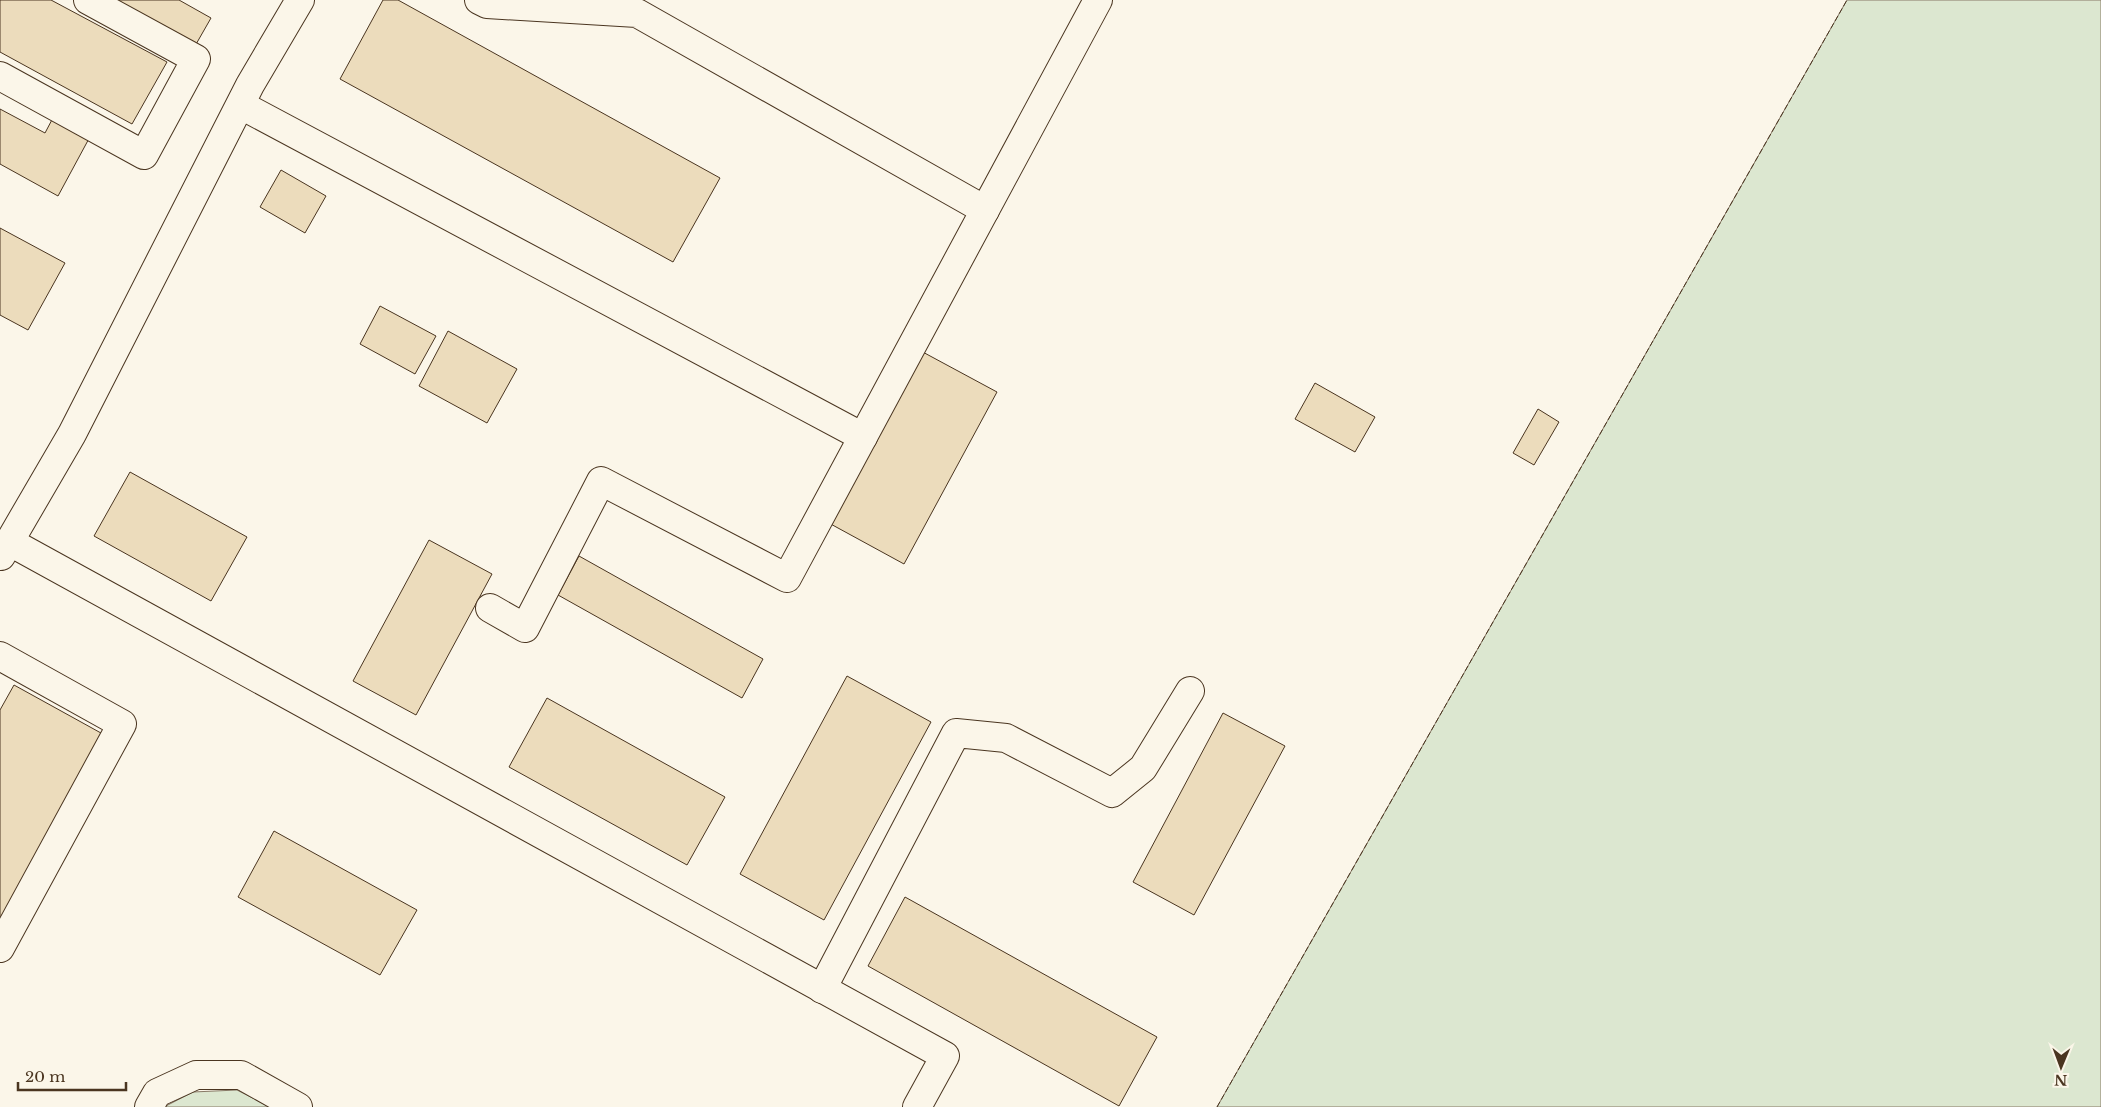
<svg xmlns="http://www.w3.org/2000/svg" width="2101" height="1107" font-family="'Libre Baskerville',serif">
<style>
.green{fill:#dce7d0;stroke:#887966}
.building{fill:#ecdcbc;stroke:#4a3520}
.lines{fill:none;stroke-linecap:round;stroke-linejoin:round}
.minor-casing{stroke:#4a3520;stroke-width:30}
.minor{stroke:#fbf6e9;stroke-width:28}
.fence{stroke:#4a3520;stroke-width:1;stroke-dasharray:6 2.5;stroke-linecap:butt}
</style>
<rect width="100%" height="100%" fill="#fbf6e9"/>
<!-- green -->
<g class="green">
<polygon points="1847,0 2101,0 2101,1107 1217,1107"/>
<polygon points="237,1090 270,1107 164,1107 193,1092"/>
</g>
<!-- building -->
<g class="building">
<polygon points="0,0 51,0 167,62 132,124 0,52"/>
<polygon points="115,0 179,0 211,18 195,46"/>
<polygon points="383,0 398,0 720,178 673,262 340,79"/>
<polygon points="0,109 45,133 55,114 92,133 58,196 0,164"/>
<polygon points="281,170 326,196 305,233 260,207"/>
<polygon points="0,228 65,263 28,330 0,315"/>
<polygon points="380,306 436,336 415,374 360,344"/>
<polygon points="448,331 517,369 487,423 419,386"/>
<polygon points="919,350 997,392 904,564 827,522"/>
<polygon points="1315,383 1375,417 1355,452 1295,419"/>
<polygon points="1538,409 1559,422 1534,465 1513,453"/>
<polygon points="130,472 247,537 211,601 94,536"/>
<polygon points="429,540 492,574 416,715 353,681"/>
<polygon points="579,556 763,659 742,698 558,595"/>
<polygon points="847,676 931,722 824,920 740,874"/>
<polygon points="14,685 110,738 0,938 0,710"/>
<polygon points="547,698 725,797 687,865 509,767"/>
<polygon points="1223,713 1285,746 1194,915 1133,882"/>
<polygon points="274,831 417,910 380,975 238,897"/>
<polygon points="905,897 1157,1037 1119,1106 868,966"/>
</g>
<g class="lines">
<!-- minor casing -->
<g class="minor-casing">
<g id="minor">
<polyline points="479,0 487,4 637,13 985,210"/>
<polyline points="0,76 144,155 196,59 88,0"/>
<polyline points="241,105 863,437"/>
<polyline points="10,542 945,1056 917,1107"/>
<polyline points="1,556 72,434 250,85 300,0"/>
<polyline points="490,608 525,628 601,481 787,578 1098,0"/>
<polyline points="0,656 122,724 0,948"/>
<polyline points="822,989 956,733 1006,738 1112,793 1143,768 1190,691"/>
<polyline points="149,1107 157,1093 196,1075 241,1075 298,1107"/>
</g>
</g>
<!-- minor -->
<use href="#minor" class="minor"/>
<!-- fence -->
<polyline class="fence" points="1217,1107 1847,0"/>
</g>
<!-- north arrow -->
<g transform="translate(2061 1067) rotate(181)" stroke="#fbf6e9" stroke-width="4" paint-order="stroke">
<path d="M0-4L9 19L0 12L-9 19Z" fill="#4a3520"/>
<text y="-8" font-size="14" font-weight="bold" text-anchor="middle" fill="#4a3520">N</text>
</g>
<!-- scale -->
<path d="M18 1082v8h108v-8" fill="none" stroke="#4a3520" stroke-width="2.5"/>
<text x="25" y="1082" font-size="15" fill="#4a3520" stroke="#fbf6e9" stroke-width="4" paint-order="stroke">20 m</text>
</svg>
